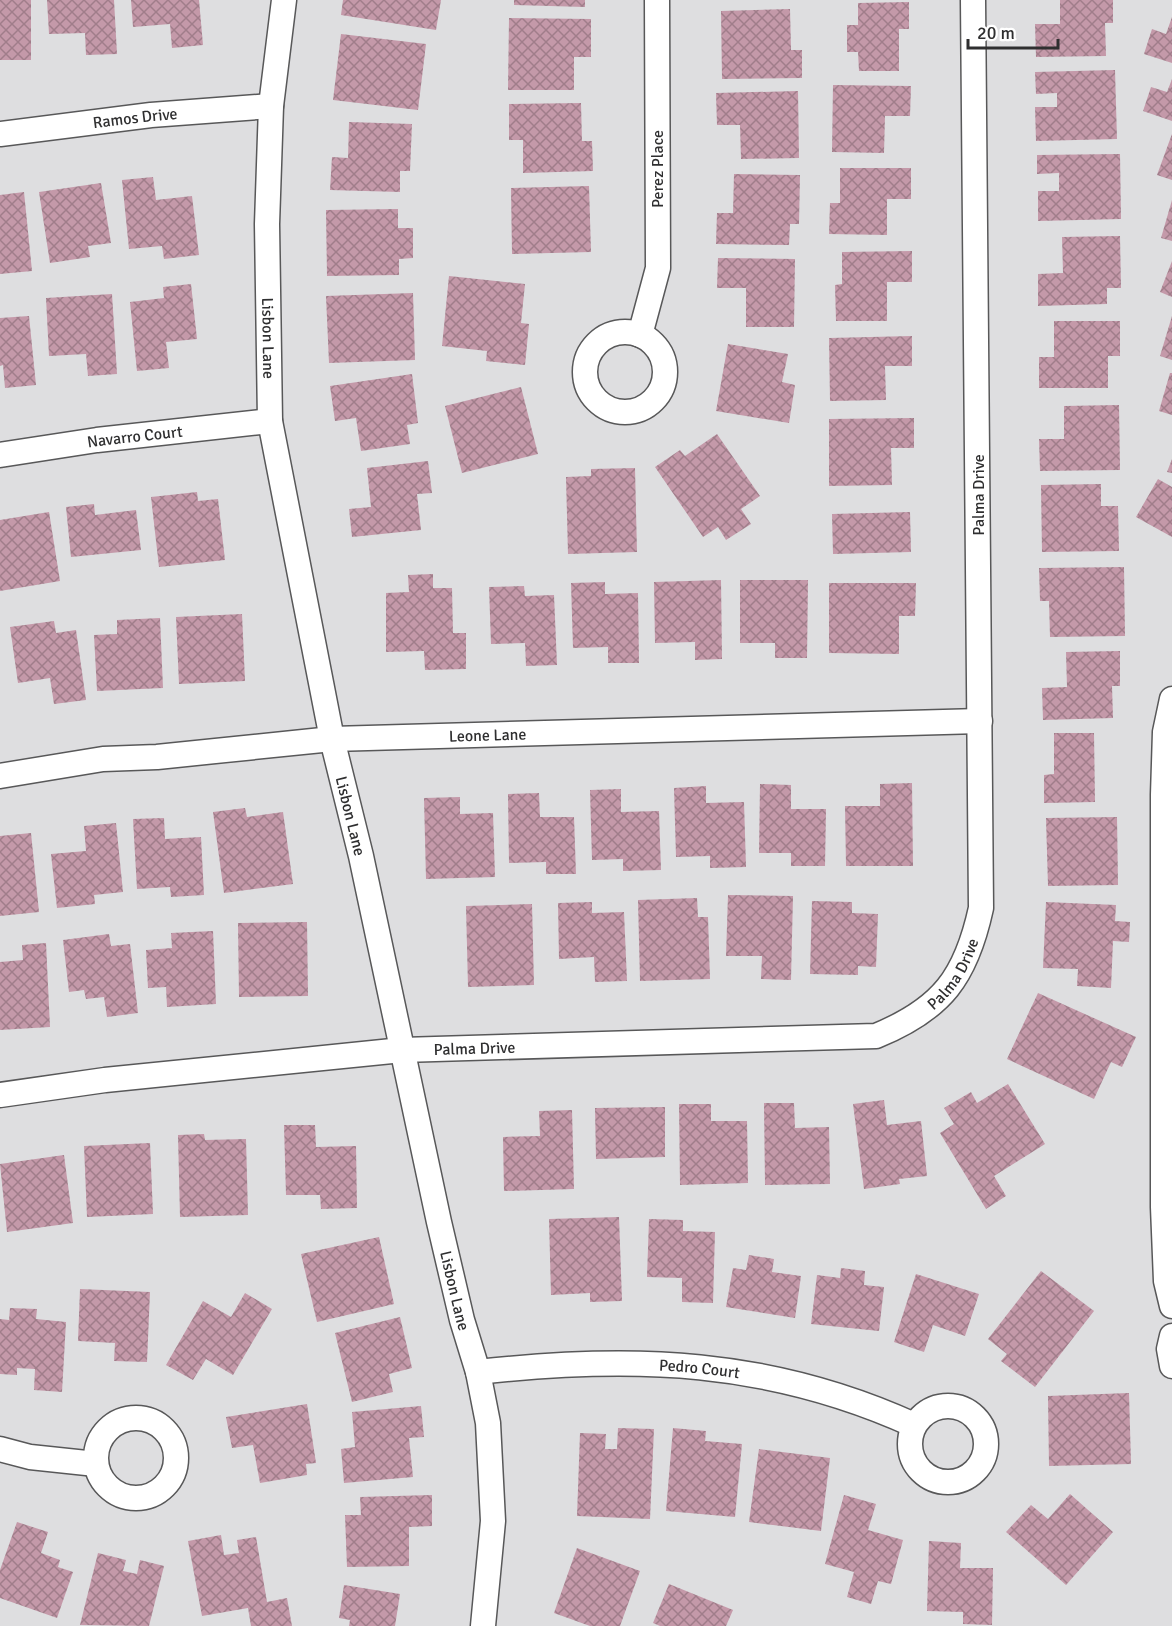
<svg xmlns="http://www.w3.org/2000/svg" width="1172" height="1626" font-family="Signika,sans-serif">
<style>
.building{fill:url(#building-cross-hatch)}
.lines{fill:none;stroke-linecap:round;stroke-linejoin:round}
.street-casing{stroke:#585859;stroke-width:27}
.street{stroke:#fff;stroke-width:24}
.labels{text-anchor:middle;stroke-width:6;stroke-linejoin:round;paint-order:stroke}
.street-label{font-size:16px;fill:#2f2f30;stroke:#fff}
</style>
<defs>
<pattern id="building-cross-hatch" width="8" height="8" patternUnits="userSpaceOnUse" patternTransform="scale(1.5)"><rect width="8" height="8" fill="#c499a9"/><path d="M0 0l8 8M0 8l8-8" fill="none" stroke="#a07d8a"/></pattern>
</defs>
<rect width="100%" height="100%" fill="#dedee0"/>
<!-- building -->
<g class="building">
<rect x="0" y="0" width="31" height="60"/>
<polygon points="47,0 114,0 117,54 86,55 85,33 49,34"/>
<polygon points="131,0 199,0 203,45 172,48 170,24 133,27"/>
<polygon points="343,0 441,0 436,30 341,15"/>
<polygon points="514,0 585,0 585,7 514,5"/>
<polygon points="1060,0 1113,0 1113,23 1105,23 1106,56 1036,57 1035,24 1060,24"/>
<polygon points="909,2 909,29 899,29 899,71 859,71 858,52 847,52 847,25 858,25 858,3"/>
<polygon points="790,9 791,50 802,50 802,78 722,79 721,11"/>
<polygon points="1172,17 1172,63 1144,54 1152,29 1166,34"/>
<polygon points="509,18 591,19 591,57 574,57 574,90 508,90"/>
<polygon points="341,34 426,44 418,110 333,100"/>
<polygon points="1115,70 1117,139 1036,141 1035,107 1057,107 1057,93 1036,94 1035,72"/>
<polygon points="1172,79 1172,121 1143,111 1151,87 1167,92"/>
<polygon points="833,85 911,86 910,116 885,116 884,153 832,152"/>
<polygon points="798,91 799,158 741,159 740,125 717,125 716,93"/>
<polygon points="581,103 582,141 592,141 593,171 523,173 523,140 509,140 509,104"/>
<polygon points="349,122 412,124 410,171 400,171 400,192 330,190 332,157 348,158"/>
<polygon points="1172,134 1172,180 1157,175"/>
<polygon points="1120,154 1121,219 1038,221 1038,191 1059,191 1059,173 1037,174 1037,155"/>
<polygon points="840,168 911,168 911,199 887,199 887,235 829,234 830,203 840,203"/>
<polygon points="734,174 800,175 799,224 790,224 789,245 716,244 717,213 733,213"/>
<polygon points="153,177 156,200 192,196 199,255 164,259 162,246 129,249 122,180"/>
<polygon points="101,183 111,243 88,246 90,257 50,263 39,192"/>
<polygon points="589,186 591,252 512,254 511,188"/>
<polygon points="24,192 32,271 0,274 0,195"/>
<polygon points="1172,200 1172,241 1161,238"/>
<polygon points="398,209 398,228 413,228 413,258 399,259 399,275 327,276 326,210"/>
<polygon points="1120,236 1121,288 1107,288 1107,304 1038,306 1038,274 1063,273 1062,237"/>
<polygon points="912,251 912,282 887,282 887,321 836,321 835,285 842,284 842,252"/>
<polygon points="718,258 795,259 794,327 746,327 746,288 717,288"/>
<polygon points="1172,261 1172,297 1160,292"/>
<polygon points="449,276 525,284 521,323 529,324 525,365 486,361 487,351 442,346"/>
<polygon points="191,284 197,339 166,342 169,368 137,371 130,302 164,298 163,287"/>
<polygon points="413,293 415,360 329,363 326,296"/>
<polygon points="112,294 117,374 88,376 86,354 49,356 46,298"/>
<polygon points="29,316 36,385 5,388 3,365 0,366 0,318"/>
<polygon points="1172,316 1172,360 1160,356"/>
<polygon points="1054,321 1120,321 1120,356 1108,356 1108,388 1039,388 1039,357 1054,357"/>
<polygon points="912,336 912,366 885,366 886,400 830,401 829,338"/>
<polygon points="728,344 788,354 782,382 795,385 789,423 716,411"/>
<polygon points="1170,373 1172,373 1172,415 1159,411"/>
<polygon points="412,374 418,423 407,425 410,444 361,451 356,418 335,421 330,386"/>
<polygon points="521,387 538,454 462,473 445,406"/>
<polygon points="1119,405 1120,470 1040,471 1039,439 1064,439 1064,406"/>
<polygon points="914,418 914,448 891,448 892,485 829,486 829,419"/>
<polygon points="717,434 760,496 741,509 751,524 726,540 718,527 703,537 655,467 680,450 685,456"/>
<polygon points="1172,459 1172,473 1167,472"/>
<polygon points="428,461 432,493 417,494 421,530 352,537 349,509 371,507 367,468"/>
<polygon points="635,468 637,552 568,554 566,477 591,476 591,469"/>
<polygon points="1158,479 1172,487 1172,537 1136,517"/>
<polygon points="1101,484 1101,506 1118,506 1119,551 1042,552 1041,485"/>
<polygon points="197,492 198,501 218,499 225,560 159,567 151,497"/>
<polygon points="94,504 95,515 136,510 141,550 71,557 66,507"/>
<polygon points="49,512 60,581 0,591 0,520"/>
<polygon points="910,512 911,552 833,554 832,514"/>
<polygon points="1124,567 1125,636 1050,637 1049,601 1040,601 1039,568"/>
<polygon points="433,574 433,588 452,588 453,633 466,633 466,669 425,670 424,651 386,652 386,593 409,592 408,575"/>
<polygon points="721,580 722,659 695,660 695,642 655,643 654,582"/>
<polygon points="740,580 808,580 807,658 775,658 775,643 740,643"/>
<polygon points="605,582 605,594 638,593 639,663 608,663 608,647 573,648 571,583"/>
<polygon points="829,583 916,583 915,616 899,616 899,654 829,653"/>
<polygon points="524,586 525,596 554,595 557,665 526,666 525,643 491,644 489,587"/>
<polygon points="242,614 245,681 179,684 176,617"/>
<polygon points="160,618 163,688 97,691 94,635 117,634 117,620"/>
<polygon points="54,621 56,633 76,630 86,700 54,704 50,678 18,683 10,627"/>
<polygon points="1120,651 1120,686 1112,686 1113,718 1043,720 1042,688 1067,687 1066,652"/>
<polygon points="1054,733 1094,733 1095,802 1044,803 1044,775 1054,774"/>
<polygon points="912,783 913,866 846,866 845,806 880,806 880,784"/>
<polygon points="760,784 791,785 791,809 826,809 825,866 791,866 791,853 759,853"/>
<polygon points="706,786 706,803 744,802 746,867 710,868 710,856 676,857 674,788"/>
<polygon points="621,789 621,812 659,811 661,870 623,871 623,859 592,860 590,790"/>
<polygon points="539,793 540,817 574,817 576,874 546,874 546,862 509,863 508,794"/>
<polygon points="460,797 460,814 493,813 495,877 426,879 424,798"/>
<polygon points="245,808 247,817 283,812 293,884 224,893 213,812"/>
<polygon points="1117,817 1118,885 1048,886 1046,818"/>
<polygon points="164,818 165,839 201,837 204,895 171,897 170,887 137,889 133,819"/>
<polygon points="116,823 123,892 94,895 95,904 57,908 51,854 86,851 84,826"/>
<polygon points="31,833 39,912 0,916 0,836"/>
<polygon points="728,895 793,896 791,980 761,979 762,956 726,956"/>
<polygon points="697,898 698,917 708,917 710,979 640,981 638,900"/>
<polygon points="812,901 852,902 852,913 878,914 876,967 858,966 858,975 810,974"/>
<polygon points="592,902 592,913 624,912 627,981 595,982 594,957 559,959 558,903"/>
<polygon points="1046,902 1116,905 1115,921 1130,922 1129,942 1113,941 1111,988 1077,986 1078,969 1043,968"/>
<polygon points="532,904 534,985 468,987 466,906"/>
<polygon points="307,922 308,996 239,997 238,923"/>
<polygon points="213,931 216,1004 167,1007 166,987 148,988 146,950 172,948 171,933"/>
<polygon points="109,934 111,946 130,944 138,1013 107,1017 104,997 86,999 84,990 69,992 63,940"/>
<polygon points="46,943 50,1027 0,1030 0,962 23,960 22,945"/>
<polygon points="1038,993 1136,1037 1122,1067 1111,1062 1094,1099 1007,1059"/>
<polygon points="1008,1084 1045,1144 994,1176 1006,1196 986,1209 940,1133 954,1124 944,1108 971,1092 977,1103"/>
<polygon points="884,1100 887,1125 921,1121 927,1176 899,1179 900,1184 864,1189 853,1104"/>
<polygon points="764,1103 794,1103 795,1128 829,1127 830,1184 765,1185"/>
<polygon points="679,1104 711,1104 711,1121 747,1121 748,1183 680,1185"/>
<polygon points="665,1107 665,1157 596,1159 595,1108"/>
<polygon points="572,1110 574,1189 504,1191 503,1137 540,1136 539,1111"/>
<polygon points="284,1125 315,1125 316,1147 356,1146 357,1208 321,1209 320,1195 286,1195"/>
<polygon points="204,1134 205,1140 246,1139 248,1215 180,1217 178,1135"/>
<polygon points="150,1143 153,1214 87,1217 84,1146"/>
<polygon points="64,1155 73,1223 7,1232 0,1164"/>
<polygon points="619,1217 622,1301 590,1302 590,1293 551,1295 549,1219"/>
<polygon points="649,1219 683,1220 683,1231 715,1232 713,1303 682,1302 682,1278 647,1277"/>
<polygon points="379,1237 394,1304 317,1322 301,1254"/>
<polygon points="749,1255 774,1259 772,1272 801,1276 795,1318 726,1307 733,1268 746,1270"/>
<polygon points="841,1268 865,1271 864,1285 884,1287 879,1331 811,1324 817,1275 840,1278"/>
<polygon points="1041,1271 1094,1311 1035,1387 1001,1361 1007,1354 988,1339"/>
<polygon points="916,1274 979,1294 965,1336 933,1325 924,1352 894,1342"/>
<polygon points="80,1289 150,1292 147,1362 114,1361 115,1343 78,1341"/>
<polygon points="245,1293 272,1309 233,1375 206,1359 193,1380 166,1365 203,1301 231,1317"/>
<polygon points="10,1308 37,1309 36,1319 66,1322 62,1392 34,1390 35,1369 17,1368 17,1375 0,1374 0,1319 9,1320"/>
<polygon points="400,1317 412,1368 389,1374 393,1392 352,1402 335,1333"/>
<polygon points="1129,1393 1131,1464 1049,1466 1048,1396"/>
<polygon points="307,1404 316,1463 306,1464 307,1475 260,1483 253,1445 232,1448 226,1417"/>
<polygon points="421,1406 424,1437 409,1438 413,1477 344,1483 341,1449 355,1447 352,1412"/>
<polygon points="618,1428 654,1429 650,1519 577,1516 580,1433 606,1434 605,1449 617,1449"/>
<polygon points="673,1428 706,1431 705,1441 742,1444 735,1517 666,1511"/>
<polygon points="759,1449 830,1458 821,1531 749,1522"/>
<polygon points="1070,1494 1113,1532 1066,1585 1006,1532 1031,1505 1048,1519"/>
<polygon points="432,1495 432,1526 409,1527 409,1566 347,1567 345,1515 361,1515 360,1497"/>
<polygon points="844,1495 876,1504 868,1530 903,1540 891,1584 878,1581 871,1604 847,1597 854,1572 825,1564"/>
<polygon points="17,1522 48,1532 41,1553 60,1560 58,1567 73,1572 57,1618 0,1598 0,1570"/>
<polygon points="221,1535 224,1555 239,1553 237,1540 256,1537 267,1602 287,1598 292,1626 251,1626 248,1608 202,1616 188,1541"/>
<polygon points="929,1541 961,1543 960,1568 993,1568 992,1625 963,1624 963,1612 927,1611"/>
<polygon points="577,1548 640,1571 620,1626 590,1626 554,1613"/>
<polygon points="98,1553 126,1560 123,1571 137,1574 140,1560 164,1566 149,1626 80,1625"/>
<polygon points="669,1584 733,1610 726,1626 660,1626 653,1623"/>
<polygon points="344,1585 400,1594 395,1626 349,1626 350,1620 339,1618"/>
</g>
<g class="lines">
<!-- street casing -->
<g class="street-casing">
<g id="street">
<path id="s1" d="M284,0L271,106L267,224L270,421L332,739L361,856L439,1222L462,1320L478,1372L488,1423L493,1521L483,1626"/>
<path id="s2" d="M0,134L151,115L271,106"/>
<circle cx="625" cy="372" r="40"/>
<polyline points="640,335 658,268 657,0"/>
<path id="s3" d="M0,455L97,440L270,421"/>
<polyline points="1172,699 1165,732 1163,795 1163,1207 1166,1281 1172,1306"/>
<path id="s4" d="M0,776L103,759L157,757L332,739L980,721"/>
<path id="s5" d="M0,1095L105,1080L402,1050L876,1036C942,1009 966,977 981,908L973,0"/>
<polyline points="1172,1336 1169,1349 1172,1366"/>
<path id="s6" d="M478,1372C633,1355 769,1359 914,1425"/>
<circle cx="948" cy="1444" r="38"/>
<circle cx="136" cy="1458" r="40"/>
<polyline points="0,1449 30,1457 96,1464"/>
</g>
</g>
<!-- street -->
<use href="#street" class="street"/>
</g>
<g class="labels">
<!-- street labels -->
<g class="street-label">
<text dy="6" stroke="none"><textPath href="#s2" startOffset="136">Ramos Drive</textPath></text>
<text transform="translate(657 169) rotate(-90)" y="6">Perez Place</text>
<text dy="6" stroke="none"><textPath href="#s1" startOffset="339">Lisbon Lane</textPath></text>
<text dy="6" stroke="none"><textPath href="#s3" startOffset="136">Navarro Court</textPath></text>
<text transform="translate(978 495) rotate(-90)" y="6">Palma Drive</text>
<text dy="6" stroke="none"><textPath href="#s4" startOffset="490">Leone Lane</textPath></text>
<text dy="6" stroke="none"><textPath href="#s1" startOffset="825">Lisbon Lane</textPath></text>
<text dy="6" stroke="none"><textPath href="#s5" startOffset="981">Palma Drive</textPath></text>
<text dy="6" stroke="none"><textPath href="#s5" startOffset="477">Palma Drive</textPath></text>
<text dy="6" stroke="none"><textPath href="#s1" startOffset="1311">Lisbon Lane</textPath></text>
<text dy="6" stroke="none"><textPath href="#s6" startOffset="222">Pedro Court</textPath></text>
</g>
</g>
<!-- scale -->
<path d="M968 39v9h90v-9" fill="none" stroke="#2f2f30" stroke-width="3"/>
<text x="977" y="39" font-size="18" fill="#2f2f30" stroke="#ffffff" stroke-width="4.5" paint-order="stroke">20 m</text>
</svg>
